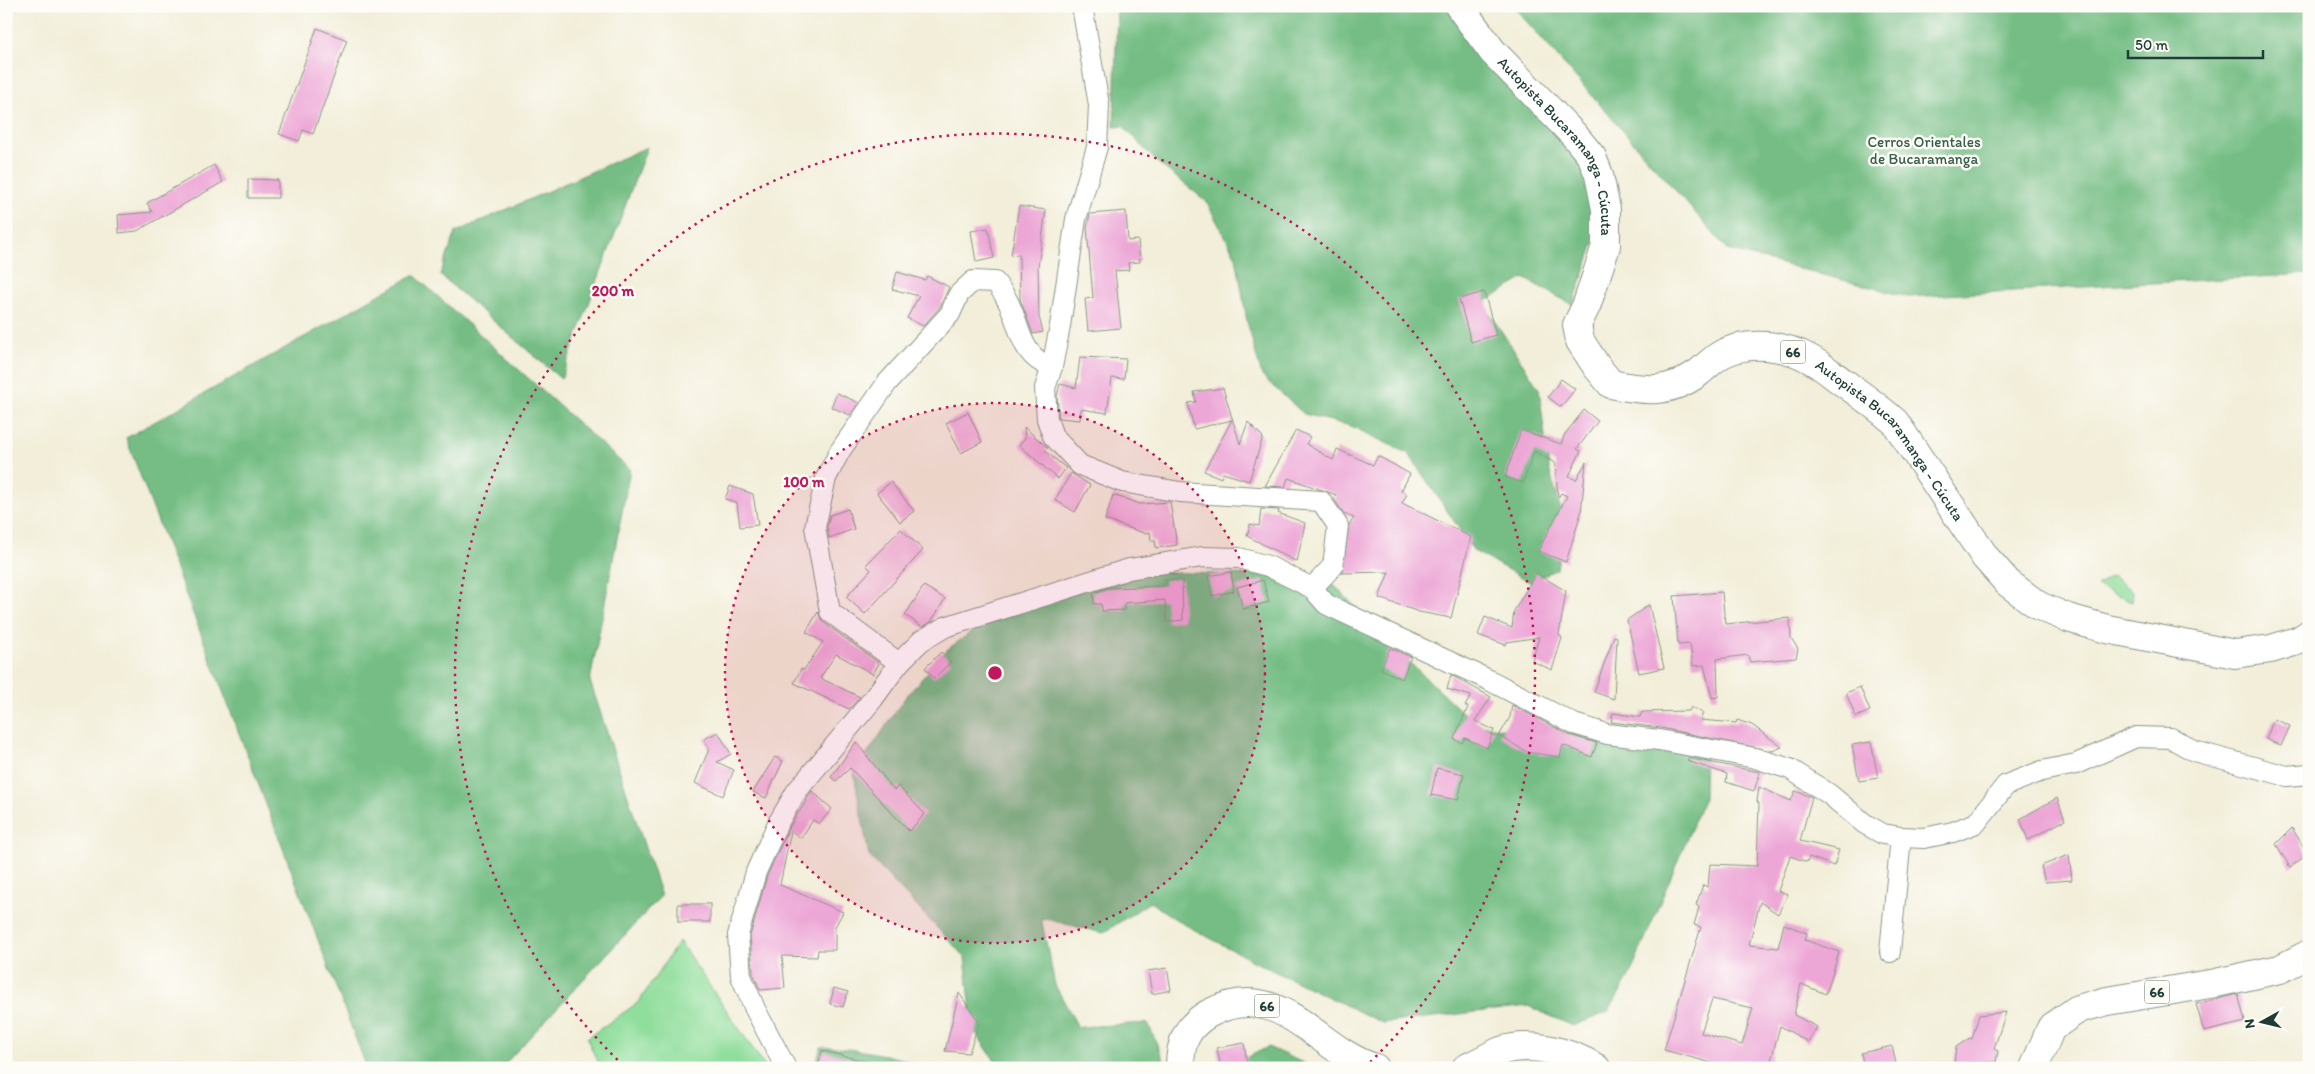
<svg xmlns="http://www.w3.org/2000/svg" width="2315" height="1074" font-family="Itim,sans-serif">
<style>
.green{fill:#90de9c;stroke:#588e68}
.forest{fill:#74bd84;stroke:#4a7d5c}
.building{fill:#eda7d7;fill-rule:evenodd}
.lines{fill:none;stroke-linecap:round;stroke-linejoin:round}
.minor-casing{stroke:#889686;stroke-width:22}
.trunk-casing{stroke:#889686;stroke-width:30}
.minor{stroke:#fff;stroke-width:20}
.trunk{stroke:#fff;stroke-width:28}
.ring{fill:none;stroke:#c2185b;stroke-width:2.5;stroke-dasharray:2.5 5}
.labels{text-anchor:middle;stroke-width:5;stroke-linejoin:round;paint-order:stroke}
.shield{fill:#fdfcf7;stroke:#62766e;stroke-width:1}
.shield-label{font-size:14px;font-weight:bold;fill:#1f3d34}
.park-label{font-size:15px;fill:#365d49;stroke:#fdfcf7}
.street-label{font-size:15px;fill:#1f3d34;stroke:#fdfcf7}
.centre{fill:#c2185b;stroke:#fdfcf7;stroke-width:2.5}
.ring-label{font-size:15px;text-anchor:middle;font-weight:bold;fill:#c2185b;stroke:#fdfcf7;stroke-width:5;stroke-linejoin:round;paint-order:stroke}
</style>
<rect width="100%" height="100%" fill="#fdfcf7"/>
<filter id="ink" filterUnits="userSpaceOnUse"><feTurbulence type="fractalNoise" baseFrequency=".02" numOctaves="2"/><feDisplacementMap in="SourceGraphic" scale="10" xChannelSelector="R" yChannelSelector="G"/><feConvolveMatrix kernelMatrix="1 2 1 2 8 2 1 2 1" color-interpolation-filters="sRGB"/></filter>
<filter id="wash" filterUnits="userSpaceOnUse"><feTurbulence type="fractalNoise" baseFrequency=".0096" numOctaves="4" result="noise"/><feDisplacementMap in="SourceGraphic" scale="20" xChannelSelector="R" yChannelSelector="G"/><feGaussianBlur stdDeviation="1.12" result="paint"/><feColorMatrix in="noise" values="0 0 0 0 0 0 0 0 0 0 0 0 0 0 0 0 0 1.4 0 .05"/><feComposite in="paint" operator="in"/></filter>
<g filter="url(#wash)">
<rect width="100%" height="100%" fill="#f2eed9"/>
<!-- green -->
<g class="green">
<polygon points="2112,576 2133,591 2132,601 2097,586"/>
<polygon points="679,941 766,1068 600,1068 587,1038 639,1002"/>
</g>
<!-- forest -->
<g class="forest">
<polygon points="1117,6 1446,6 1587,156 1602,219 1573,305 1524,278 1483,303 1539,389 1549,469 1564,521 1557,569 1530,582 1474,551 1409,454 1351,426 1304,414 1262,376 1247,321 1236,257 1206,201 1156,161 1123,126 1114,127"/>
<polygon points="1513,6 2309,6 2309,274 1908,297 1728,250"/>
<polygon points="647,147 561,379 440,275 456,232"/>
<polygon points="414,275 630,470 590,681 661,896 501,1068 367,1068 126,438"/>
<polygon points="1153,572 1326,577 1408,661 1475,724 1521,732 1594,734 1705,748 1704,798 1628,979 1608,1012 1573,1026 1528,1006 1383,1023 1255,962 1180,922 1150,902 1103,933 1041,918 1055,985 1078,1027 1148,1023 1167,1068 1000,1068 973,1029 965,957 869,856 854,774 904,699 948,649 1017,599"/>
<path d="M821,1047C857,1049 893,1054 927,1068H815Z"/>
<polygon points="1268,1047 1314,1068 1226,1068"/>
</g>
<g id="blocks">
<!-- building -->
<g class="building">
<polygon points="317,28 347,40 313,134 303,130 299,141 279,134"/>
<polygon points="214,165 223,182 137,231 119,233 118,215 152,212 147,203"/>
<polygon points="248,179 278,180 278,198 248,198"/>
<polygon points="1019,206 1046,210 1038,267 1039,317 1043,332 1033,334 1020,299 1019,254 1011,255"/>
<polygon points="1126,211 1128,241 1138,240 1140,262 1128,263 1129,270 1115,271 1121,328 1088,331 1085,299 1093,298 1087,228 1090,214"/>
<polygon points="988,228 994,258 976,262 971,231"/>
<polygon points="897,272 925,280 927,276 949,287 940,307 923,326 907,318 919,296 892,289"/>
<polygon points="1484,292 1496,335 1471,342 1459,299"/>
<polygon points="1080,357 1126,359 1124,379 1112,378 1107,413 1081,409 1080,420 1059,418 1057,396 1060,384 1076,388"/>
<polygon points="1561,379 1575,389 1561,407 1548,397"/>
<polygon points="1223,388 1240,444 1248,422 1263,437 1249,481 1223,473 1221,478 1204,471 1232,420 1194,429 1188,403 1196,402 1194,392"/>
<polygon points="837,393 859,403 850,415 831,407"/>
<polygon points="1584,410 1598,421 1577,449 1581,451 1569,476 1576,480 1586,462 1581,513 1566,562 1538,551 1567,496 1561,493 1558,498 1555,463 1534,451 1523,483 1505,477 1521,430 1561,444 1565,434"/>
<polygon points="968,412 982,442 961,453 946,423"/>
<polygon points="1024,427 1048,448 1045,451 1066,468 1058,479 1019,445 1025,438"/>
<polygon points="1296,430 1310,437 1306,444 1333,460 1337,449 1373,465 1378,456 1410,474 1401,491 1407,494 1402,503 1471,537 1451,618 1419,612 1379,598 1389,572 1342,573 1349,525 1354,518 1344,514 1334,499 1336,495 1288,478 1285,487 1265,486"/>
<polygon points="1071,473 1090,485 1075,512 1055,500"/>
<polygon points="891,482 914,511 900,522 877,493"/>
<polygon points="730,486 753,494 758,525 740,527 737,503 725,499"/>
<polygon points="1113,495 1140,504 1170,502 1177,545 1156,548 1155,541 1151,541 1150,532 1144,533 1105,520"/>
<polygon points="848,509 854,529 829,538 827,527 830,515"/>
<polygon points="1261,509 1279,510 1278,513 1305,523 1297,562 1247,536 1250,524 1259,526"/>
<polygon points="901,529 923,550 865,614 846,597 871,570 866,565"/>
<polygon points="1231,572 1234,591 1212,596 1208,576"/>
<polygon points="1536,573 1566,591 1559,635 1562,638 1552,670 1532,661 1539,637 1507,642 1506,645 1478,635 1485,617 1512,628 1514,611"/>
<polygon points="1165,580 1182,580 1183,620 1167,622 1165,600 1124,603 1124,610 1102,611 1101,604 1094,604 1093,593 1108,588 1165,586"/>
<polygon points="1263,580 1269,602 1243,609 1237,587"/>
<polygon points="924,586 945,599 931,622 922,627 905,615"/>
<polygon points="1722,592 1725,624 1790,618 1791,638 1798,649 1796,658 1750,662 1748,655 1717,659 1718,697 1712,698 1704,665 1693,666 1690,644 1678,645 1674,596"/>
<polygon points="1649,605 1664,668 1639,673 1627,620"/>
<polygon points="818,612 823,622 879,663 873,674 836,654 820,678 860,697 849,709 794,683 801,669 804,670 823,642 806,632"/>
<polygon points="1614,636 1617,637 1614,699 1594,692"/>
<polygon points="1390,648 1411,657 1402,679 1381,669"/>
<polygon points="941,652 951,662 934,678 925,668"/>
<polygon points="1451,675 1491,697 1475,721 1494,730 1487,748 1465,738 1462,743 1454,739 1468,707 1465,706 1471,696 1447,689"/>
<polygon points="1860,687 1870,711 1856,717 1846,693"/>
<polygon points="1512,705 1569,735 1597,743 1592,757 1563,745 1560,757 1527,752 1499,736 1510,717"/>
<polygon points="1691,707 1703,713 1700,720 1736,723 1737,720 1752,725 1782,747 1772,751 1661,728 1611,722 1613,713 1640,717 1642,712 1689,711"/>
<polygon points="2274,719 2290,726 2281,746 2266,739"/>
<polygon points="718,732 731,754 717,762 734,770 723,796 695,783 709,749 704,739"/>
<polygon points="856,742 894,790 898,786 925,814 909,831 850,768 836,781 831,777"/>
<polygon points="1871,742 1878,778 1859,781 1852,745"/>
<polygon points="775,757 783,761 766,798 753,792"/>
<polygon points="1688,758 1760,772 1754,791 1726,782 1727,774 1687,761"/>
<polygon points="1437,768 1464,774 1458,800 1431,795"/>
<path d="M1759,787L1791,801L1795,791L1812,797L1800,841L1839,850L1834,866L1809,857L1807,862L1790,856L1778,891L1788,894L1778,914L1760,902L1749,945L1778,948L1784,924L1807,933L1805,940L1839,952L1826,994L1801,984L1794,1015L1817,1027L1808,1042L1780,1026L1769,1068H1730L1664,1050L1701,927L1694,925L1699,907L1696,905L1703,885L1708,887L1710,864L1757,866L1759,803L1757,802ZM1712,999L1753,1008L1742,1045L1701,1033Z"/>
<polygon points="812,791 832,809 819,824 813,820 801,838 791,831 780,885 843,912 835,927 835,950 818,950 817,957 782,956 785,988 760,990 753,973 750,936 767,876 789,828"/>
<polygon points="2057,798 2065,820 2028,840 2020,819"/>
<polygon points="2292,828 2308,854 2290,867 2276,844"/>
<polygon points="2069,855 2072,880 2045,882 2041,866"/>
<rect x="678" y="904" width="32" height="18"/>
<polygon points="1167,968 1171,990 1152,994 1148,971"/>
<polygon points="834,988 848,992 843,1007 830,1004"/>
<polygon points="959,993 979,1022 969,1053 945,1051"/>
<polygon points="2238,994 2245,1022 2204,1032 2196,1004"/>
<polygon points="2006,1012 1994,1049 1998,1051 1996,1062 1954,1063 1956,1047 1970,1038 1972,1039 1979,1015"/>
<polygon points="1244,1043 1247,1063 1221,1068 1217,1048"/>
<polygon points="1892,1046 1897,1068 1864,1068 1861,1053"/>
<polygon points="822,1051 869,1062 868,1068 818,1068"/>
</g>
</g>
</g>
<g filter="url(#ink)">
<use href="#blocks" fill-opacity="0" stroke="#889686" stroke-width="1"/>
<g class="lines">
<!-- minor casing -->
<g class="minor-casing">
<g id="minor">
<polyline points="1082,6 1099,105 1097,147 1076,219 1060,326 1052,367 1045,388 1047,419 1053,436 1080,465 1122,482 1180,492 1321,501 1338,526 1333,566 1312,588"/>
<path d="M899,663L830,612L815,527L826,478L840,451L887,383L950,314L959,294L973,281L995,282C999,287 1003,292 1006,298C1021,323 1018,357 1052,367"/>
<polyline points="1890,952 1901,837"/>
<polyline points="786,1068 755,1009 741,976 738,935 756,872 778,823 796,792 873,699 899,663 921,641 945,627 1129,569 1202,557 1239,558 1268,566 1312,588 1326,604 1336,609 1489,680 1574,724 1607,734 1659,740 1755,758 1790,769 1829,794 1865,824 1883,834 1901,837 1924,838 1953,832 1976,823 2006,785 2042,771 2076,764 2136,737 2171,738 2194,751 2287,776 2309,774"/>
</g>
</g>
<!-- trunk casing -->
<g class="trunk-casing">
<g id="trunk">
<path id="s1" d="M1459,6L1493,52L1574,135L1592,157L1599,175L1606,209V246L1587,304L1577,325L1580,341L1597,367L1611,384C1645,391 1669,394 1698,373C1706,367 1713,359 1722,354C1748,340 1785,345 1810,359C1823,366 1835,377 1847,385C1864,397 1879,408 1895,422L1985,557L2008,583L2039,606L2068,618L2107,629L2235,654L2271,649L2300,640L2309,634"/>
<path d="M1180,1068C1180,1043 1186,1027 1208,1014C1280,975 1315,1050 1375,1068"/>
<path d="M1466,1068C1478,1063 1489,1056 1501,1051C1530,1041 1571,1052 1596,1068"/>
<polyline points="2034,1068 2051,1028 2078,1009 2107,1001 2216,983 2280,969 2309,954"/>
</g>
</g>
<!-- minor -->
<use href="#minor" class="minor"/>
<!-- trunk -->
<use href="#trunk" class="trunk"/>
</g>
</g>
<!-- distance rings -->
<circle cx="995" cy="673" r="270" fill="#c2185b" fill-opacity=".12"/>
<g class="ring">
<circle cx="995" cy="673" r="270"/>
<path d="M623 1065A540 540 0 1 1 1367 1065"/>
</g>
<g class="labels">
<!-- shield labels -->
<g class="shield">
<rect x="1780.5" y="340.5" width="25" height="23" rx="4"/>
<rect x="2144.5" y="980.5" width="25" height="23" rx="4"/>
<rect x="1254.5" y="994.5" width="25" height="23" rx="4"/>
</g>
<g class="shield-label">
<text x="1793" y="357">66</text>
<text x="2157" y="997">66</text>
<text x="1267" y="1011">66</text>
</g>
<!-- park labels -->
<g class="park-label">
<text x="1924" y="147">Cerros Orientales<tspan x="1924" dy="17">de Bucaramanga</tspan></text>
</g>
<!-- street labels -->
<g class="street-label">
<text dy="5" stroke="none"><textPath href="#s1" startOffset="175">Autopista Bucaramanga - Cúcuta</textPath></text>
<text dy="5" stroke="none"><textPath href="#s1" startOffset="775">Autopista Bucaramanga - Cúcuta</textPath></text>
</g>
</g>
<circle cx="995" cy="673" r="8" class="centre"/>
<g class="ring-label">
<text x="613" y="296">200 m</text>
<text x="804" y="487">100 m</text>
</g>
<!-- margin -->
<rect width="2315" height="1074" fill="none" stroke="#fdfcf7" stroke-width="25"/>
<!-- north arrow -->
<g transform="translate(2262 1022) rotate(262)" stroke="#fdfcf7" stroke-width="4" paint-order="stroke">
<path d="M0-4L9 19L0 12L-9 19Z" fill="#1f3d34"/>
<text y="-8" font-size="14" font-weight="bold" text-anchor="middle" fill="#1f3d34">N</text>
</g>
<!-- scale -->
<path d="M2128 50v8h135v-8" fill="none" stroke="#1f3d34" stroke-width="2.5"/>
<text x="2135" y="50" font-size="15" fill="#1f3d34" stroke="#fdfcf7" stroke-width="4" paint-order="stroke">50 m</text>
</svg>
